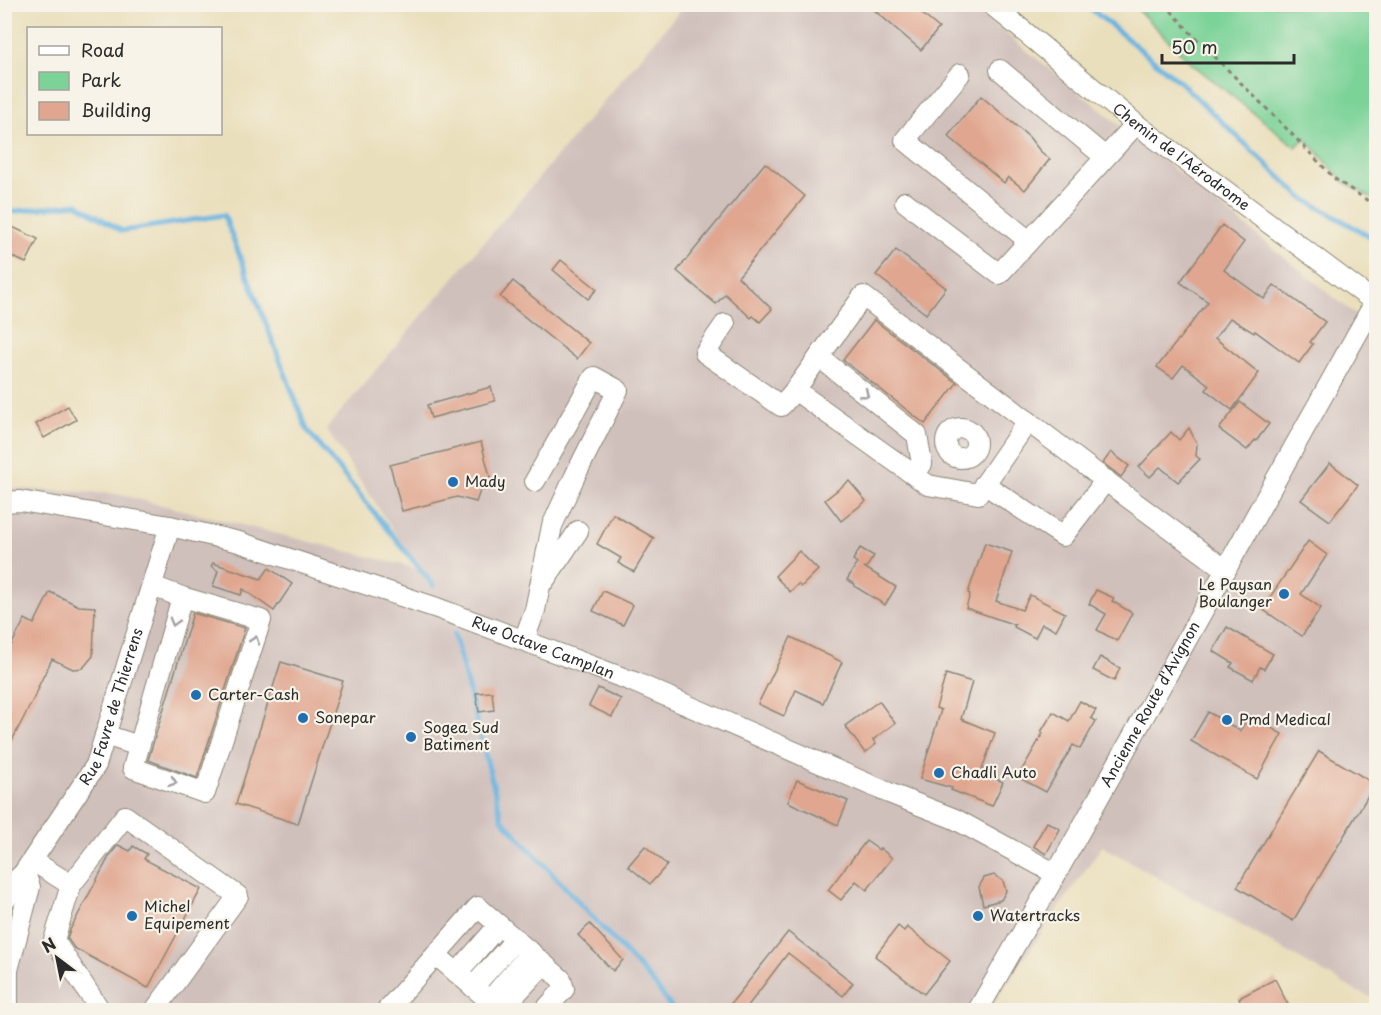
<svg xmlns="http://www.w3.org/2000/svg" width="1381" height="1015" font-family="'Playpen Sans',sans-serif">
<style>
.industrial{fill:#d0c0bc}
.green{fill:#7cd398;stroke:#547f62;stroke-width:1.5}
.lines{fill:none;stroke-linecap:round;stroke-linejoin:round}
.stream{stroke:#66b2df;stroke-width:5}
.building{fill:#e0a68f}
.minor-casing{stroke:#8a8574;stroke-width:22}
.path{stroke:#8a8574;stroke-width:3;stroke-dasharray:4.5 4.5;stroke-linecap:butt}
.minor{stroke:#fff;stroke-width:20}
.oneway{stroke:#a0a0a0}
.poi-dot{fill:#1f6fb2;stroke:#f7f3e8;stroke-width:2}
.labels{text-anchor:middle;stroke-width:4.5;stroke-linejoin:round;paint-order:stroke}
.street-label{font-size:15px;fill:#2b2b2b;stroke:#f7f3e8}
.poi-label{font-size:15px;fill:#2b2b2b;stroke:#f7f3e8;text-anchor:start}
</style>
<rect width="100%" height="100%" fill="#f7f3e8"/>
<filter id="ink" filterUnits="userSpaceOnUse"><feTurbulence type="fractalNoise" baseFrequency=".0167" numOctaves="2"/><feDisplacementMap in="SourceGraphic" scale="12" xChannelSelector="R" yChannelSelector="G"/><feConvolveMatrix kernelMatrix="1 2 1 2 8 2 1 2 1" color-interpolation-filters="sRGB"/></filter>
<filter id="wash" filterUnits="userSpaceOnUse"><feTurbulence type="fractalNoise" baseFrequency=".008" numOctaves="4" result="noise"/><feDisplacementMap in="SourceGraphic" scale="24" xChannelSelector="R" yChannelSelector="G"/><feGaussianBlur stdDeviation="1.35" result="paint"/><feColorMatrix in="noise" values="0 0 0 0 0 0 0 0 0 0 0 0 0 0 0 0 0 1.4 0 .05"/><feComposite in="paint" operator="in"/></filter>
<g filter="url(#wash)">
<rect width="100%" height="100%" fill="#eadfbc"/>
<!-- industrial -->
<polygon class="industrial" points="685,5 972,5 1020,45 1376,331 1376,999 1356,991 1102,846 988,1010 5,1010 4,488 117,494 419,569 326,429"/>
<!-- green -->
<polygon class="green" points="1133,5 1376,5 1376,201 1344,182 1305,138 1296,147 1191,63"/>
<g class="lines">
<!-- stream -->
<g class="stream">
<polyline points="1085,4 1180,82 1301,197 1376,240"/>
<polyline points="4,209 9,212 77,204 122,231 224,215 307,430 434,586"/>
<polyline points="454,634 502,819 655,985 673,1010"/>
</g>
</g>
<g id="blocks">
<!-- building -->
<g class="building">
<polygon points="867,4 910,4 939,28 921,50"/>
<polygon points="981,96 1029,137 1040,151 1050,159 1025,190 1008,177 1004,183 948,136"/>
<polygon points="765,163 805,196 738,277 772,309 760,322 753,316 751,318 725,294 716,304 677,271"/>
<polygon points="4,223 38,239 26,263 4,253"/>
<polygon points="1222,225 1244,242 1224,270 1264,299 1274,285 1325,322 1310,342 1313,344 1299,363 1255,331 1254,333 1230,318 1215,338 1259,373 1232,410 1206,390 1209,385 1183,365 1173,378 1157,367 1208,302 1180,282"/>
<polygon points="896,250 946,288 926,314 876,275"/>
<polygon points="561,260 597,289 588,299 553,270"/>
<polygon points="513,281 589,343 577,359 500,297"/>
<polygon points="874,320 957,383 925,424 843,360"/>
<polygon points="491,387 495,401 431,418 427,405"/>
<polygon points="1240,402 1269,424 1256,441 1255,440 1247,450 1219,429"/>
<polygon points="68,406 76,420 44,438 36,424"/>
<polygon points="1189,428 1197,444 1196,456 1200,459 1178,482 1160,467 1150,477 1139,467 1171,432 1179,440"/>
<polygon points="481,442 493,488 480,491 476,502 457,497 402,511 390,465"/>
<polygon points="1111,452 1129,466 1121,477 1103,463"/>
<polygon points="1330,463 1358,485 1330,521 1301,500"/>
<polygon points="849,481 866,501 841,521 825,500"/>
<polygon points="613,514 654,538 634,572 618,563 621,558 597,544"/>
<polygon points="1308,541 1327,555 1301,594 1321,608 1302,636 1262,609"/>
<polygon points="985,543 1012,552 996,601 1022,610 1030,595 1065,613 1056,630 1042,624 1035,638 1014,627 1015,625 966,608 970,594 968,593"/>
<polygon points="860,548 874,556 866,568 864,567 896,587 885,605 854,586 855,584 847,580 857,563 853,560"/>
<polygon points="799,551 818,570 801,587 798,584 790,592 775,576"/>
<polygon points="213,563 261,579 269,568 292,584 274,611 243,589 241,595 213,586 218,571 211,566"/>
<polygon points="1096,590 1114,598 1112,601 1132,613 1117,641 1097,630 1106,614 1089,604"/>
<polygon points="603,591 633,605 623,625 593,611"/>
<polygon points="50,592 79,606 95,607 93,656 83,668 73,669 52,659 38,687 39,688 4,756 4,659 25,619 34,624"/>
<polygon points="193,613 245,628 197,778 148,760"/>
<polygon points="1227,627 1273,654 1264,669 1260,667 1253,680 1230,667 1233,663 1213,651"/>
<polygon points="791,637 842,662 823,703 796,690 784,716 758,704"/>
<polygon points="1100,657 1120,668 1114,681 1093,670"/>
<polygon points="281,662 343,681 298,824 236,804"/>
<polygon points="946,674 972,682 961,719 995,733 981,772 1003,782 992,806 951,790 952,788 920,779 941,710 936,708"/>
<polygon points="598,688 621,699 612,717 589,706"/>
<polygon points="492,692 494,710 479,712 476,693"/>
<polygon points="879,701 895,723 873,740 876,744 865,753 845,726"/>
<polygon points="1080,701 1096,710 1091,718 1096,721 1080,749 1073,745 1046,792 1018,777 1043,733 1041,732 1053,712 1069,721"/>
<polygon points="1208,712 1240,731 1249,715 1282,734 1257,779 1191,741"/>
<polygon points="1319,751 1375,784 1293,921 1237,887"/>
<polygon points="797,780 848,801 838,825 788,802"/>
<polygon points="1047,822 1060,829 1046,854 1033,846"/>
<polygon points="866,841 879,850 880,848 892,858 867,890 856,881 841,900 828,890"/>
<polygon points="118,845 130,851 133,846 147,854 144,859 201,889 148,988 74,948 67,938 70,930 110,855"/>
<polygon points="645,846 667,865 650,884 628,866"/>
<polygon points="994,875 1003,881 1006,891 1001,900 983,905 979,887 984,878"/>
<polygon points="590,924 623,960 613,971 578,935"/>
<polygon points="898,926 904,931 907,927 950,961 924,994 875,956"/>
<polygon points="788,932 853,983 843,996 788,953 744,1011 725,1011"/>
<polygon points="1275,979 1291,1011 1246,1011 1239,998"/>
</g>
</g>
</g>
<g filter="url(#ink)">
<use href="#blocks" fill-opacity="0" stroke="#8a8574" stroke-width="1.5"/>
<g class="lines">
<!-- minor casing -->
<g class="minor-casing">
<g id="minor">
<path id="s1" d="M991,4L1136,124L1376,303"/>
<polyline points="1000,70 1105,157"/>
<polyline points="960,74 905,140 1029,241"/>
<polyline points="905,202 999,274 1136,124"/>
<polyline points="725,324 705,353 781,406 795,390 928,485 978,494 1028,421"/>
<polyline points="819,357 917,435 922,464 913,474"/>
<polyline points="795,390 863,296 1130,499 1226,570"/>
<circle cx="961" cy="443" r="15"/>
<polyline points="984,484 1063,536 1106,480"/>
<path id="s2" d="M4,502L20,501L170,526L239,542L437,608L634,682L889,793L955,819L1056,874"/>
<polyline points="544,581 578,531"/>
<polyline points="152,586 182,597 133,768 205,793 261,620 182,597"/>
<polyline points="524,640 535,610 552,526 574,478 618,390 594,377 535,481"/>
<polyline points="105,735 139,746"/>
<polyline points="33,861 71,885"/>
<path id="s3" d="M4,902L96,765L170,526"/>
<polyline points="436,955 500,1010"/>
<polyline points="457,973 499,925"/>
<polyline points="473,987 516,939"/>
<polyline points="489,1001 531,952"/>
<polyline points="8,1010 8,970 30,887 25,873 19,877"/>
<polyline points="100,1010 54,940 71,885 125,816 238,896 155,1010"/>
<polyline points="387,1010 478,907 561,979 564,989 545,1010"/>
<polyline points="501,1010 544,964"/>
<path id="s4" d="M978,1010L1056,874L1375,302"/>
</g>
</g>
<!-- path -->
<polyline class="path" points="1165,4 1189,31 1283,125 1335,179 1376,206"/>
<!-- minor -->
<use href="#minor" class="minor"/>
</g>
<!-- one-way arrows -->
<defs><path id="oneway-chevron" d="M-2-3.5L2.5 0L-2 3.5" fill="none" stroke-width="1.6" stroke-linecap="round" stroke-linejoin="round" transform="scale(1.5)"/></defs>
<g class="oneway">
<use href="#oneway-chevron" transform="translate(865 394) rotate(39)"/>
<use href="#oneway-chevron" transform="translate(174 622) rotate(106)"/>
<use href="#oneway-chevron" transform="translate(255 640) rotate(-72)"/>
<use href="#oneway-chevron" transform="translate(173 782) rotate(19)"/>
</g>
</g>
<!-- markers -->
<g class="poi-dot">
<circle cx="453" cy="482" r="6"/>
<circle cx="1284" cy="594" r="6"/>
<circle cx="196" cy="695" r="6"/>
<circle cx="303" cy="718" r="6"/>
<circle cx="1227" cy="720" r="6"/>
<circle cx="411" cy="737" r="6"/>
<circle cx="939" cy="773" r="6"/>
<circle cx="132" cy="916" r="6"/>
<circle cx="978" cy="916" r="6"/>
</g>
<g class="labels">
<!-- street labels -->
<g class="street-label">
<text dy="5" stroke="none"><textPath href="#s1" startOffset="244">Chemin de l'Aérodrome</textPath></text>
<text dy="5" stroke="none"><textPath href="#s2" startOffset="561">Rue Octave Camplan</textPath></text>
<text dy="5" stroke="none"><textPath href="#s4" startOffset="351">Ancienne Route d'Avignon</textPath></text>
<text dy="5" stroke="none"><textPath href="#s3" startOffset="225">Rue Favre de Thierrens</textPath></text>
</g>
<!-- poi labels -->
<g class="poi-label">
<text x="465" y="487">Mady</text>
<text x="1272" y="590" text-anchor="end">Le Paysan<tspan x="1272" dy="17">Boulanger</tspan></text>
<text x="208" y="700">Carter-Cash</text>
<text x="315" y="723">Sonepar</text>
<text x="1239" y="725">Pmd Medical</text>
<text x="423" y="733">Sogea Sud<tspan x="423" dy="17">Batiment</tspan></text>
<text x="951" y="778">Chadli Auto</text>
<text x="144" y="912">Michel<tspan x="144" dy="17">Equipement</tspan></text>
<text x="990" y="921">Watertracks</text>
</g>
</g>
<!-- margin -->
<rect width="1381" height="1015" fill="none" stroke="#f7f3e8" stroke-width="24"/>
<!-- legend -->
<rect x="27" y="27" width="195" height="108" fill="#f7f3e8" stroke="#a5a39c" stroke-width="1.5"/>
<rect x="39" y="46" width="30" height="9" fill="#ffffff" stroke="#a5a39c" stroke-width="1.5"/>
<text x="81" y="57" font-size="18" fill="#2b2b2b">Road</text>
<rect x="39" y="72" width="30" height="18" fill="#7cd398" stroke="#a5a39c" stroke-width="1.5"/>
<text x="81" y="87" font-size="18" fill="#2b2b2b">Park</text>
<rect x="39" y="102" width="30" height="18" fill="#e0a68f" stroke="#a5a39c" stroke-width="1.5"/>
<text x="81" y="117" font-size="18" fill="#2b2b2b">Building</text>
<!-- north arrow -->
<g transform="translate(57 958) rotate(328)" stroke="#f7f3e8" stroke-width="4.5" paint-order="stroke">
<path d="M0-4.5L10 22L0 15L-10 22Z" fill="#2b2b2b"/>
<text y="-9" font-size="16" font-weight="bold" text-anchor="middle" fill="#2b2b2b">N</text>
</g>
<!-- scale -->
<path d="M1162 54v9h132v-9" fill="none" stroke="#2b2b2b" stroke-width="3"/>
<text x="1171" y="54" font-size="18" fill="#2b2b2b" stroke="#f7f3e8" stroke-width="4.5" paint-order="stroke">50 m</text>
</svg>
